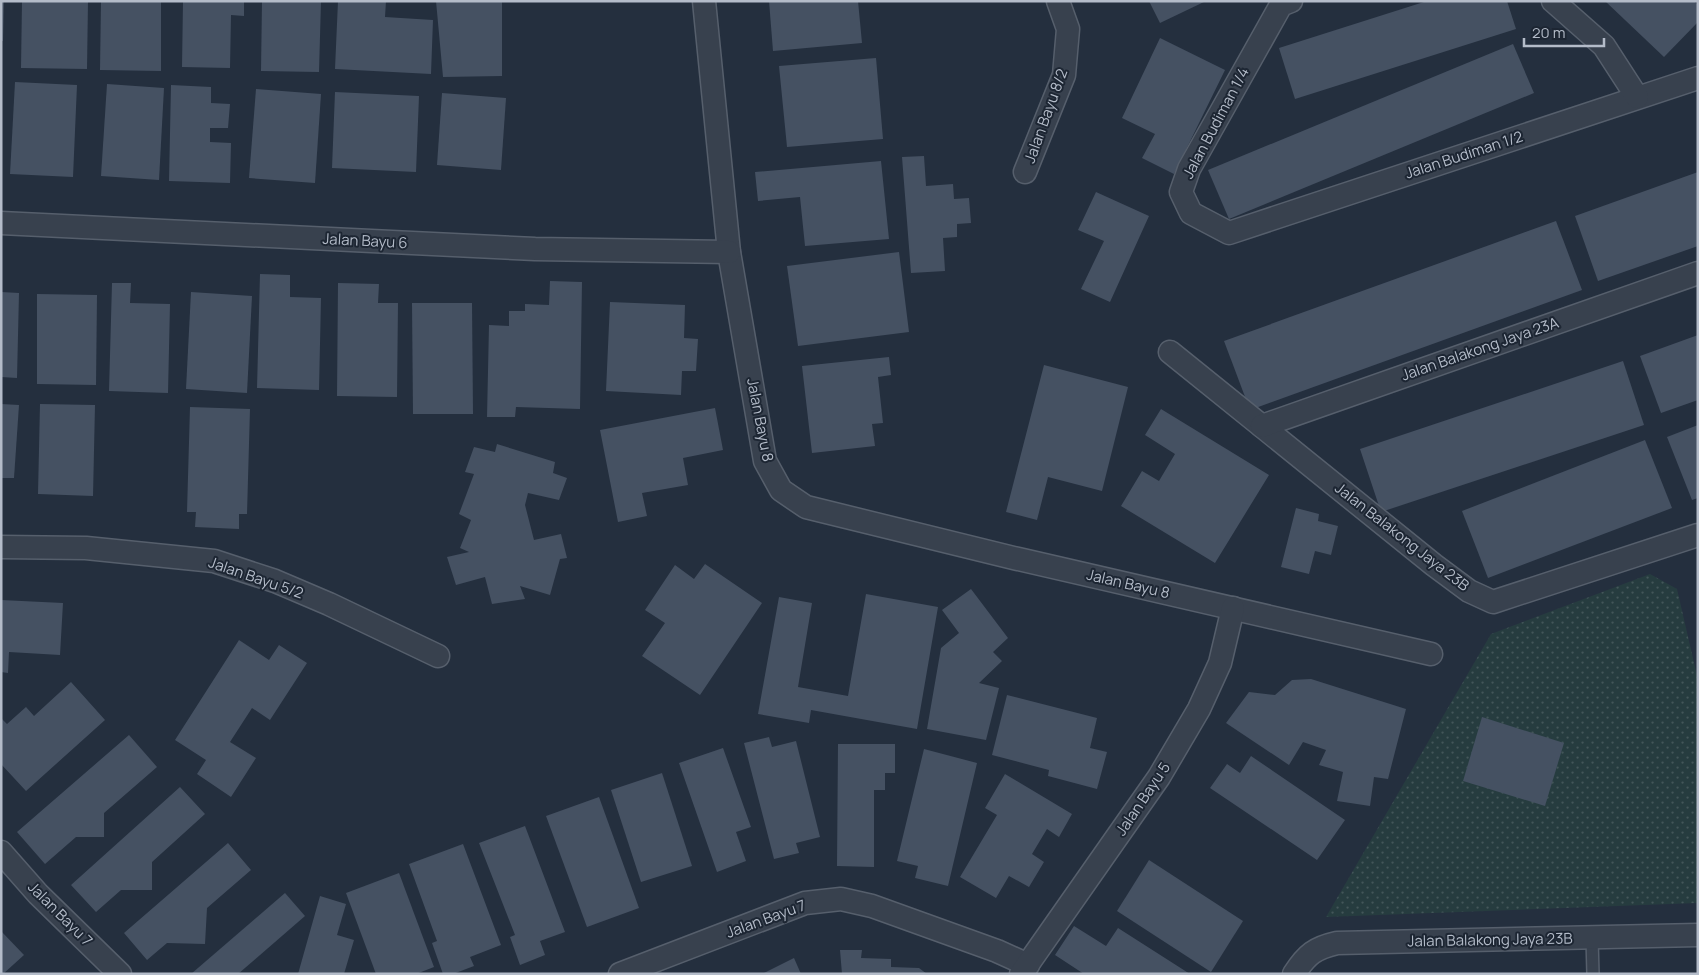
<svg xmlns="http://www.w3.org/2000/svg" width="1699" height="975" font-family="Manrope,sans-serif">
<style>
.grass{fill:url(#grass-dots)}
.building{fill:#455162}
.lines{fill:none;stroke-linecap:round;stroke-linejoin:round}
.service-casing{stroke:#565f6c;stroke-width:14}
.minor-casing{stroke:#565f6c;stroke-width:25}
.service{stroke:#38414e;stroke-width:11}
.minor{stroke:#38414e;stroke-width:22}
.labels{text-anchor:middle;stroke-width:4;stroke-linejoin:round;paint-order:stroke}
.street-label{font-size:15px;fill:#b4bcc9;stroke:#1d2633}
</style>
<defs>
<pattern id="grass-dots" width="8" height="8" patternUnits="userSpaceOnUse" patternTransform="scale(1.25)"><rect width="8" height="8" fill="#263c3f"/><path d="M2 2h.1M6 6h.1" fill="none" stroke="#435659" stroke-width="1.8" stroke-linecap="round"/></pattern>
</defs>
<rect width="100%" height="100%" fill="#242f3e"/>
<!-- grass -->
<polygon class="grass" points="1650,574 1677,589 1698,680 1698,903 1326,917 1491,634"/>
<!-- building -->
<g class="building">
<polygon points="1,1 4,1 3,41 1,41"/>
<polygon points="22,1 88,1 87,69 21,68"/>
<polygon points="101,1 161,1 161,71 100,70"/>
<polygon points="183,1 244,1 244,16 231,15 230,68 182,67"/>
<polygon points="262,1 321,1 319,72 261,71"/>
<polygon points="338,1 386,1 385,17 433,20 431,74 335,69"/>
<polygon points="436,1 502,1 502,76 443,77"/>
<polygon points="769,1 858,1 862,43 773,51"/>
<polygon points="1149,1 1206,1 1160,23"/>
<polygon points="1427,1 1507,1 1516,29 1295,99 1279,48"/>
<polygon points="1605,1 1694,1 1698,5 1698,22 1664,57"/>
<polygon points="1160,38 1225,70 1174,174 1142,158 1155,134 1122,118"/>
<polygon points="1513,44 1534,93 1229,219 1208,170"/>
<polygon points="876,58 883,139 787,147 779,66"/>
<polygon points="15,82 77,85 73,177 10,174"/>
<polygon points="107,84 164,88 159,180 101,176"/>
<polygon points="171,85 211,87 211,103 230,104 228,128 210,128 210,142 231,143 230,183 169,181"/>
<polygon points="256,89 321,94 315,183 249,178"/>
<polygon points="335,92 419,96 416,172 332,168"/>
<polygon points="442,93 506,98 501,170 437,165"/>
<polygon points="924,156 926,186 953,184 954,199 969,198 971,223 957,224 957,237 943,238 945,271 911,273 902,157"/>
<polygon points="881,161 889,239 805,246 800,197 758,201 755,172"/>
<polygon points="1698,172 1698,246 1598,281 1575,216"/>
<polygon points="1096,192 1149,216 1110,302 1081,289 1104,241 1078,230"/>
<polygon points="1556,221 1582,290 1250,410 1224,341"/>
<polygon points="899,252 909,332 798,346 787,266"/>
<polygon points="260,274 290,275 290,297 321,298 319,390 257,388"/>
<polygon points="550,281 582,282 580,409 516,407 515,417 487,417 489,325 509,326 509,311 525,311 525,304 549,305"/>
<polygon points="112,283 131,283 130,303 170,304 168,393 109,391"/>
<polygon points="338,283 379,284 378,303 398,303 397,397 337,396"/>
<polygon points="1,292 19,293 17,378 1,377"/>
<polygon points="191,292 252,296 247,393 186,389"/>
<polygon points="37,294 97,295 96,385 37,384"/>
<polygon points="610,302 685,305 684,338 698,339 696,371 682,371 681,395 606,391"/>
<polygon points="412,303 472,303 473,414 413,414"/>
<polygon points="1698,335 1698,400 1661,413 1640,356"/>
<polygon points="889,357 891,375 878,377 883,423 872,424 875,446 812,453 802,366"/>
<polygon points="1623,361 1644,425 1381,512 1360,449"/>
<polygon points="1044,365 1128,387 1102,491 1048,477 1037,520 1006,512"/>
<polygon points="1,404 19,405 14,478 1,478"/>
<polygon points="40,404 95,405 93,496 38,494"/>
<polygon points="190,407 250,409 247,514 239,514 239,529 195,527 196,512 187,512"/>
<polygon points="715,408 723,450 683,458 688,485 642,493 647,516 618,522 600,430"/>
<polygon points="1161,409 1269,475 1215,563 1121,506 1142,471 1159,481 1175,454 1145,435"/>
<polygon points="1698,425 1698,498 1692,500 1667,437"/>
<polygon points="1645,440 1672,508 1488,578 1462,511"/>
<polygon points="497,444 555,462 553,473 567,478 559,500 528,493 525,505 534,540 561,534 567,558 560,559 550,595 520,586 525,599 492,604 485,577 456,585 447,557 469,552 460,548 471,520 459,514 474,474 465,472 474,447 495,452"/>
<polygon points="1296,508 1319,514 1318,521 1338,526 1331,555 1315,551 1309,574 1281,567"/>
<polygon points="705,564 762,603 700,695 642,656 665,623 645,610 675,565 694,579"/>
<polygon points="971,589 1008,638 993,652 1002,661 979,683 999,688 986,740 927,729 941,648 959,633 942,610"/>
<polygon points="866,594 938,607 917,729 811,710 809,723 758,714 779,597 812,603 798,687 848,696"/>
<polygon points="1,600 63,603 60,655 9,652 8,673 1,672"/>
<polygon points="239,640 269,660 279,645 307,663 270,720 252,708 230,742 256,758 231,797 197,774 206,760 175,740"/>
<polygon points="1311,679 1406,709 1388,779 1374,777 1370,806 1337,801 1343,772 1319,765 1326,750 1303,742 1289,765 1226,723 1249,692 1275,695 1292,680"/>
<polygon points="71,682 105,720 26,791 1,764 1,718 7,724 26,707 34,716"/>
<polygon points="1007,695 1097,718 1090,748 1107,752 1097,789 1048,776 1049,770 992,755"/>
<polygon points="1482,717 1564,743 1545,806 1463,781"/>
<polygon points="129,735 157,767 104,813 104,837 76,837 45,864 17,832"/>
<polygon points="769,737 772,747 796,741 820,837 796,843 799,853 774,859 744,743"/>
<polygon points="838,744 895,744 895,773 885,773 885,790 874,790 874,867 837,866"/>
<polygon points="723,748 751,827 736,832 746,861 717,872 679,763"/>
<polygon points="924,749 977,763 948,886 915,878 918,866 897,861"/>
<polygon points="1251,756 1345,820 1317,860 1210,788 1227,764 1240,773"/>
<polygon points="662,773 692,866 641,882 611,790"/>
<polygon points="1005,774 1072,814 1059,837 1047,829 1032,854 1044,862 1029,887 1009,876 996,898 960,877 997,815 985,808"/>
<polygon points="180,787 205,814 152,862 152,890 121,890 96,912 71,885"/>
<polygon points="599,797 639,908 587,927 546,816"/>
<polygon points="525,826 565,932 540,941 545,955 520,965 510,937 515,935 479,843"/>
<polygon points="228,843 251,870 207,908 205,944 167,943 147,960 124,933"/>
<polygon points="463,844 501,945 470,957 474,966 453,974 443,974 432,943 437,941 409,864"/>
<polygon points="1149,860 1243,921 1211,972 1117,911"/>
<polygon points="399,873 434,967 416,974 376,974 346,893"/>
<polygon points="285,893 305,916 238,974 191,974"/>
<polygon points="320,896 346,904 337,935 354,940 344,974 298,974"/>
<polygon points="1074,926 1106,946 1118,928 1190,974 1084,974 1055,955"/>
<polygon points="1,931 24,955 3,974 1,974"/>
<polygon points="840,950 862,950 861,958 891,959 891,967 919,968 927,974 842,974"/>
<polygon points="794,958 801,974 762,974"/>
</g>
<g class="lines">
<!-- service casing -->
<g class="service-casing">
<polyline id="service" points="1592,938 1593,974"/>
</g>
<!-- minor casing -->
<g class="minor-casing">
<g id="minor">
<polyline points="704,1 729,252 765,461 781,490 806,507 1018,559 1431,654"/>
<polyline points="1291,1 1281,5 1189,169 1181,192 1191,213 1229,233 1698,78"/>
<polyline points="1553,1 1604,46 1637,97"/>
<polyline points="1025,172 1064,75 1068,29 1058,1"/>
<polyline points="1,223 535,249 729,252"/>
<polyline points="1170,352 1434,565 1469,591 1493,602 1698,535"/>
<polyline points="1262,426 1698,273"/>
<polyline points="1,547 86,548 214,561 275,581 329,604 438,656"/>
<polyline points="1,852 38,894 120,974"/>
<polyline points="620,974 805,903 841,899 872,906 997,951 1028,965"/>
<polyline points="1021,974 1159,777 1199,709 1220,663 1233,608"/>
<path d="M1294,974C1307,954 1315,948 1337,943L1698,935"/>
</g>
</g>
<!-- service -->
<use href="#service" class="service"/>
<!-- minor -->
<use href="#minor" class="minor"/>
</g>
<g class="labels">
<!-- street labels -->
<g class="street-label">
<text transform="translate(1046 116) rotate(-70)" y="5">Jalan Bayu 8/2</text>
<text transform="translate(1216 123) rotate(-62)" y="5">Jalan Budiman 1/4</text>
<text transform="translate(1464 155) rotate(-18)" y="5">Jalan Budiman 1/2</text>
<text transform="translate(365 241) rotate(3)" y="5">Jalan Bayu 6</text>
<text transform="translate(1480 349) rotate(-19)" y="5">Jalan Balakong Jaya 23A</text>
<text transform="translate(760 420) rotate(79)" y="5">Jalan Bayu 8</text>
<text transform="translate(1402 537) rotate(38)" y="5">Jalan Balakong Jaya 23B</text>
<text transform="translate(256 578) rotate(19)" y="5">Jalan Bayu 5/2</text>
<text transform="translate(1128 584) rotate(13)" y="5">Jalan Bayu 8</text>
<text transform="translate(1143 799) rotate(-56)" y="5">Jalan Bayu 5</text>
<text transform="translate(60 914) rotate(45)" y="5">Jalan Bayu 7</text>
<text transform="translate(766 919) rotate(-20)" y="5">Jalan Bayu 7</text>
<text transform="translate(1490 940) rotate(-1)" y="5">Jalan Balakong Jaya 23B</text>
</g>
</g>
<!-- border -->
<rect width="1699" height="975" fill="none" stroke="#b4bcc9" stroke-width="5"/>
<!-- scale -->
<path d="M1524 38v8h80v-8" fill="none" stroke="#b4bcc9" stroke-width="2.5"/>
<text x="1532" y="38" font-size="15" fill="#b4bcc9" stroke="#1d2633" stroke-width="4" paint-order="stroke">20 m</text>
</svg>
